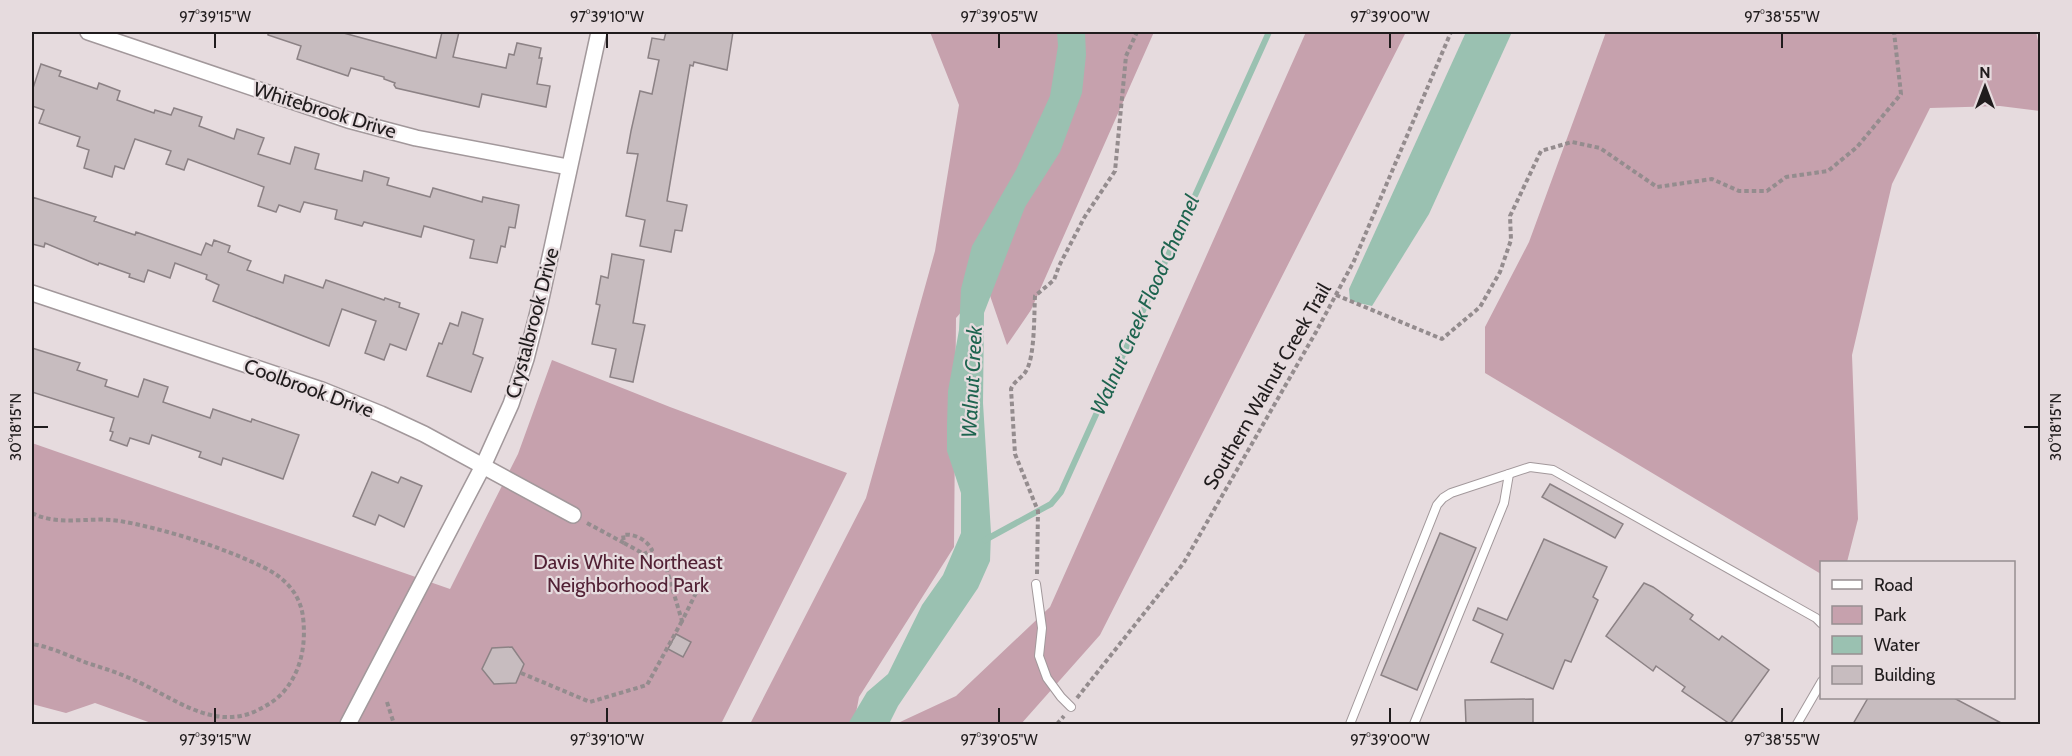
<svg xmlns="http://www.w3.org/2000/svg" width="2072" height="756" font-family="Cabin,sans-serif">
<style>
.green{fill:#c6a1ad}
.water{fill:#9ac1b1}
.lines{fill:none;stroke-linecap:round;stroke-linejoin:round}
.stream{stroke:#9ac1b1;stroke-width:6}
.building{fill:#c7bcbf;stroke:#8c8285;stroke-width:1.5}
.lane-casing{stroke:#a2989b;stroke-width:10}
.street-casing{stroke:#a2989b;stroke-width:18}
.path{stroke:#948c8e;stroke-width:4;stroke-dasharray:4.5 3;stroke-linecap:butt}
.lane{stroke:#fff;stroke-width:8}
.street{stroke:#fff;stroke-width:15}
.ticks{fill:none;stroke:#201c1d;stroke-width:2}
.labels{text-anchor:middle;stroke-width:4.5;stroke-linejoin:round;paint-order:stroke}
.street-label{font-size:20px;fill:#201c1d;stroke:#e6dbde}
.park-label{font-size:20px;fill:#522135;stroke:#e6dbde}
.water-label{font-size:21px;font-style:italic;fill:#1e644f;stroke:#e6dbde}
.neatline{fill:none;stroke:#201c1d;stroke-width:2}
.ticks-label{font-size:15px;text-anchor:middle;fill:#201c1d}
</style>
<rect width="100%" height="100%" fill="#e6dbde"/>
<!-- green -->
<g class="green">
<polygon points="930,32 1154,32 1031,310 1007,345 986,284 956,318 954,547 859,697 854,724 750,724 866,498 935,251 959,105"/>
<polygon points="1306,32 1406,32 1100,635 1021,724 899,724 900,722 956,696 1050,607"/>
<polygon points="1606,32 2036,32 2040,49 2040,111 2000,106 1930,108 1892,184 1852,355 1858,519 1847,562 1822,562 1821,574 1485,373 1485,327 1529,242"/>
<polygon points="552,360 670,407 847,473 721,724 154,724 95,703 66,713 32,704 32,443 450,589 518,454"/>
</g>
<!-- water -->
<g class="water">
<polygon points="1057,32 1085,32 1086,55 1082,93 1060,152 1025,207 984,313 983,403 991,533 990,561 978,588 898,706 889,724 848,724 867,692 888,674 922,605 943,575 961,533 961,493 947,451 947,425 948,391 959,330 961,289 972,246 1016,170 1050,96 1058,46"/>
<polygon points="1466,32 1512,32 1429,214 1372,306 1350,301 1349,289"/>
</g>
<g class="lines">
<!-- stream -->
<polyline class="stream" points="985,540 1051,504 1061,492 1269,32"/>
</g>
<!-- building -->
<g class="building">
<polygon points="268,32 340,32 436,58 442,32 459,32 453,57 506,68 509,54 514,55 517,43 541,48 539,58 542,58 537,84 550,86 546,107 482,94 479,107 396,88 394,85 395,83 384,79 384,77 351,68 348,76 297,59 301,46 268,35"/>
<polygon points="666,32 733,32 727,70 694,62 693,66 690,65 667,201 687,205 682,231 675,230 671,252 640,246 645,220 626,216 638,154 627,153 631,131 640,91 652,94 659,60 648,58 652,38 664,40"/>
<polygon points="41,64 61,71 59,76 97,89 99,83 120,91 117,100 154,113 155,110 171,115 174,108 202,117 199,126 234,139 237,129 264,138 258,154 290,164 295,147 319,154 315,169 362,181 364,171 389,178 387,185 430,197 433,188 482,202 483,197 519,205 515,228 509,227 505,247 501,246 497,263 470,258 474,240 424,226 421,237 364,222 362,226 335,219 337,210 304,202 300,212 279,205 276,212 258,206 264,187 188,159 184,170 166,164 171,151 135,139 124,169 115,166 112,177 84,168 89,150 77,146 80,137 39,123 44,110 32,106 32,91"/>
<polygon points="32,197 96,217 94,221 135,235 136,232 201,255 206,243 212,246 214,240 230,246 228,252 251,261 247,270 283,283 285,275 323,288 326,280 384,300 385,298 400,303 399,307 419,314 406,350 390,344 384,360 365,353 376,321 342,309 329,346 213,301 219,285 206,279 207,275 175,263 170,278 148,270 144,282 129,277 130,274 99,263 98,265 45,243 44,247 32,244"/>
<polygon points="612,254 644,260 633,323 645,325 633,382 610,377 616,349 592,344 600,305 596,304 601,276 608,278"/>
<polygon points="462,312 483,319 473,354 483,358 471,392 427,376 439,343 442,344 450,323 458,326"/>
<polygon points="32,348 80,363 77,370 107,380 105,386 138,397 144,379 168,387 163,402 210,418 213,409 251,422 252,419 299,435 283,479 223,458 221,465 199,457 201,452 152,435 149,444 130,438 127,446 110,440 113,432 110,431 114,418 32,392"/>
<polygon points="372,472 398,483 401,477 422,486 404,527 379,515 375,525 353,516"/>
<polygon points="1550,484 1623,524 1615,538 1542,497"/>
<polygon points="1440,533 1476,548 1417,690 1381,675"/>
<polygon points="1544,539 1607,567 1593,597 1598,600 1571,662 1565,660 1553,689 1491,662 1503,634 1473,620 1478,608 1507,620"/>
<polygon points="1644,583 1653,587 1693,615 1690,619 1719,640 1722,636 1769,670 1730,724 1682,691 1685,687 1656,666 1653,671 1606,636"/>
<polygon points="676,634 691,642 683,657 668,649"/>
<polygon points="512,647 524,664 516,683 494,684 482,669 492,648"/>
<polygon points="1868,698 1954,698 2003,724 1853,724"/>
<polygon points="1533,699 1533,724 1466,724 1465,700"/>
</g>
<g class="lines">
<!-- lane casing -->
<g class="lane-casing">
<g id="lane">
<polyline points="1036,584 1042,628 1039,656 1047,678 1061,697 1071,707"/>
<polyline points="1350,724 1437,505 1443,498 1451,493 1530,467 1553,470 1816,618 1822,624"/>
<polyline points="1414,724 1504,503 1509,474"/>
<polyline points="1797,724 1822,681"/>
</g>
</g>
<!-- street casing -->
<g class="street-casing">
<g id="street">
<polyline points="88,32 348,120 416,138 568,167"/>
<polyline points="32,293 322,390 381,414 424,434 573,515"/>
<polyline points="348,724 483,466 511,404 526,359 539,308 599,32"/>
</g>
</g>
<!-- path -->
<g class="path">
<polyline points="1336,295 1442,339 1480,307 1500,272 1511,240 1510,216 1541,151 1572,142 1600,148 1657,187 1712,179 1739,191 1767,191 1786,177 1828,171 1857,147 1901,94 1894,32"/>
<path d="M32,513C59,527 90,516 120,521C165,529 222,547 263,567C284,577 300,593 303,617C306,643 302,669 285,690C277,700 268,705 256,711C212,731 173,697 134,680C119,673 103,668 87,663C69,656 51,647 32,644"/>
<path d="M587,523L624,543L623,535C634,533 647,540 652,550L644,554L666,567L682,621L701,583"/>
<polyline points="624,543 644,554"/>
<path d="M1037,574L1038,511L1015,454L1011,389C1014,381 1022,378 1026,371C1035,357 1034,314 1035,296L1054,280L1059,266L1084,218L1115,171L1126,56L1137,32"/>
<polyline points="521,673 590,702 647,685 682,621"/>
<polyline points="1077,698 1183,564 1316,332 1354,261 1451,32"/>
<polyline points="387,702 394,724"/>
<polyline points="1057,724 1064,716"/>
</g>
<!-- lane -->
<use href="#lane" class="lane"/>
<!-- street -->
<use href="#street" class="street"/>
</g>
<!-- ticks -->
<path class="ticks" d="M215,33V48M607,33V48M999,33V48M1390,33V48M1782,33V48M33,427H48M2024,427H2039M215,708V723M607,708V723M999,708V723M1390,708V723M1782,708V723"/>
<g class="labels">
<!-- street labels -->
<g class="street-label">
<text transform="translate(325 110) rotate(17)" y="7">Whitebrook Drive</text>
<text transform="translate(532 323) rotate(-75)" y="7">Crystalbrook Drive</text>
<text transform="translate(1267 386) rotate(-60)" y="7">Southern Walnut Creek Trail</text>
<text transform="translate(309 388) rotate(20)" y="7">Coolbrook Drive</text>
</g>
<!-- park labels -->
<g class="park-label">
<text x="628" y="569">Davis White Northeast<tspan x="628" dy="23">Neighborhood Park</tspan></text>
</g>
<!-- water labels -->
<g class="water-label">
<text transform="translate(1145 305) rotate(-66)" y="7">Walnut Creek Flood Channel</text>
<text transform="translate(972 382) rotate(-87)" y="7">Walnut Creek</text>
</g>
</g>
<!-- border -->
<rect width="2072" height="756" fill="none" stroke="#e6dbde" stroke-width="66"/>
<!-- legend -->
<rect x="1820" y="561" width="195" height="138" fill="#e6dbde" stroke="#978f91" stroke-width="1.5"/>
<rect x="1832" y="580" width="30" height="9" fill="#ffffff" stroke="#978f91" stroke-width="1.5"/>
<text x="1874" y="591" font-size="18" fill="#201c1d">Road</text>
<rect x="1832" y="606" width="30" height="18" fill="#c6a1ad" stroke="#978f91" stroke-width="1.5"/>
<text x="1874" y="621" font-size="18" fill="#201c1d">Park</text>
<rect x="1832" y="636" width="30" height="18" fill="#9ac1b1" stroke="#978f91" stroke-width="1.5"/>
<text x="1874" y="651" font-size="18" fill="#201c1d">Water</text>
<rect x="1832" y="666" width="30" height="18" fill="#c7bcbf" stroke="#978f91" stroke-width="1.5"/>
<text x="1874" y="681" font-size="18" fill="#201c1d">Building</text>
<!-- north arrow -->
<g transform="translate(1985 87)" stroke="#e6dbde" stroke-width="4.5" paint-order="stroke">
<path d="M0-4.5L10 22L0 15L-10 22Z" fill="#201c1d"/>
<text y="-9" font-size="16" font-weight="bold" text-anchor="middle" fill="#201c1d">N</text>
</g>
<rect x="33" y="33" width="2006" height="690" class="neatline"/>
<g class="ticks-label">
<text x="215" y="22">97°39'15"W</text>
<text x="607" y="22">97°39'10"W</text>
<text x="999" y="22">97°39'05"W</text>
<text x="1390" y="22">97°39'00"W</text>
<text x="1782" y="22">97°38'55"W</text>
<text transform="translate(16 427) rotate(-90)" y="5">30°18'15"N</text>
<text transform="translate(2056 427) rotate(-90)" y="5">30°18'15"N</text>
<text x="215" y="745">97°39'15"W</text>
<text x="607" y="745">97°39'10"W</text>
<text x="999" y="745">97°39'05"W</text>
<text x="1390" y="745">97°39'00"W</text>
<text x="1782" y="745">97°38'55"W</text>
</g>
</svg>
